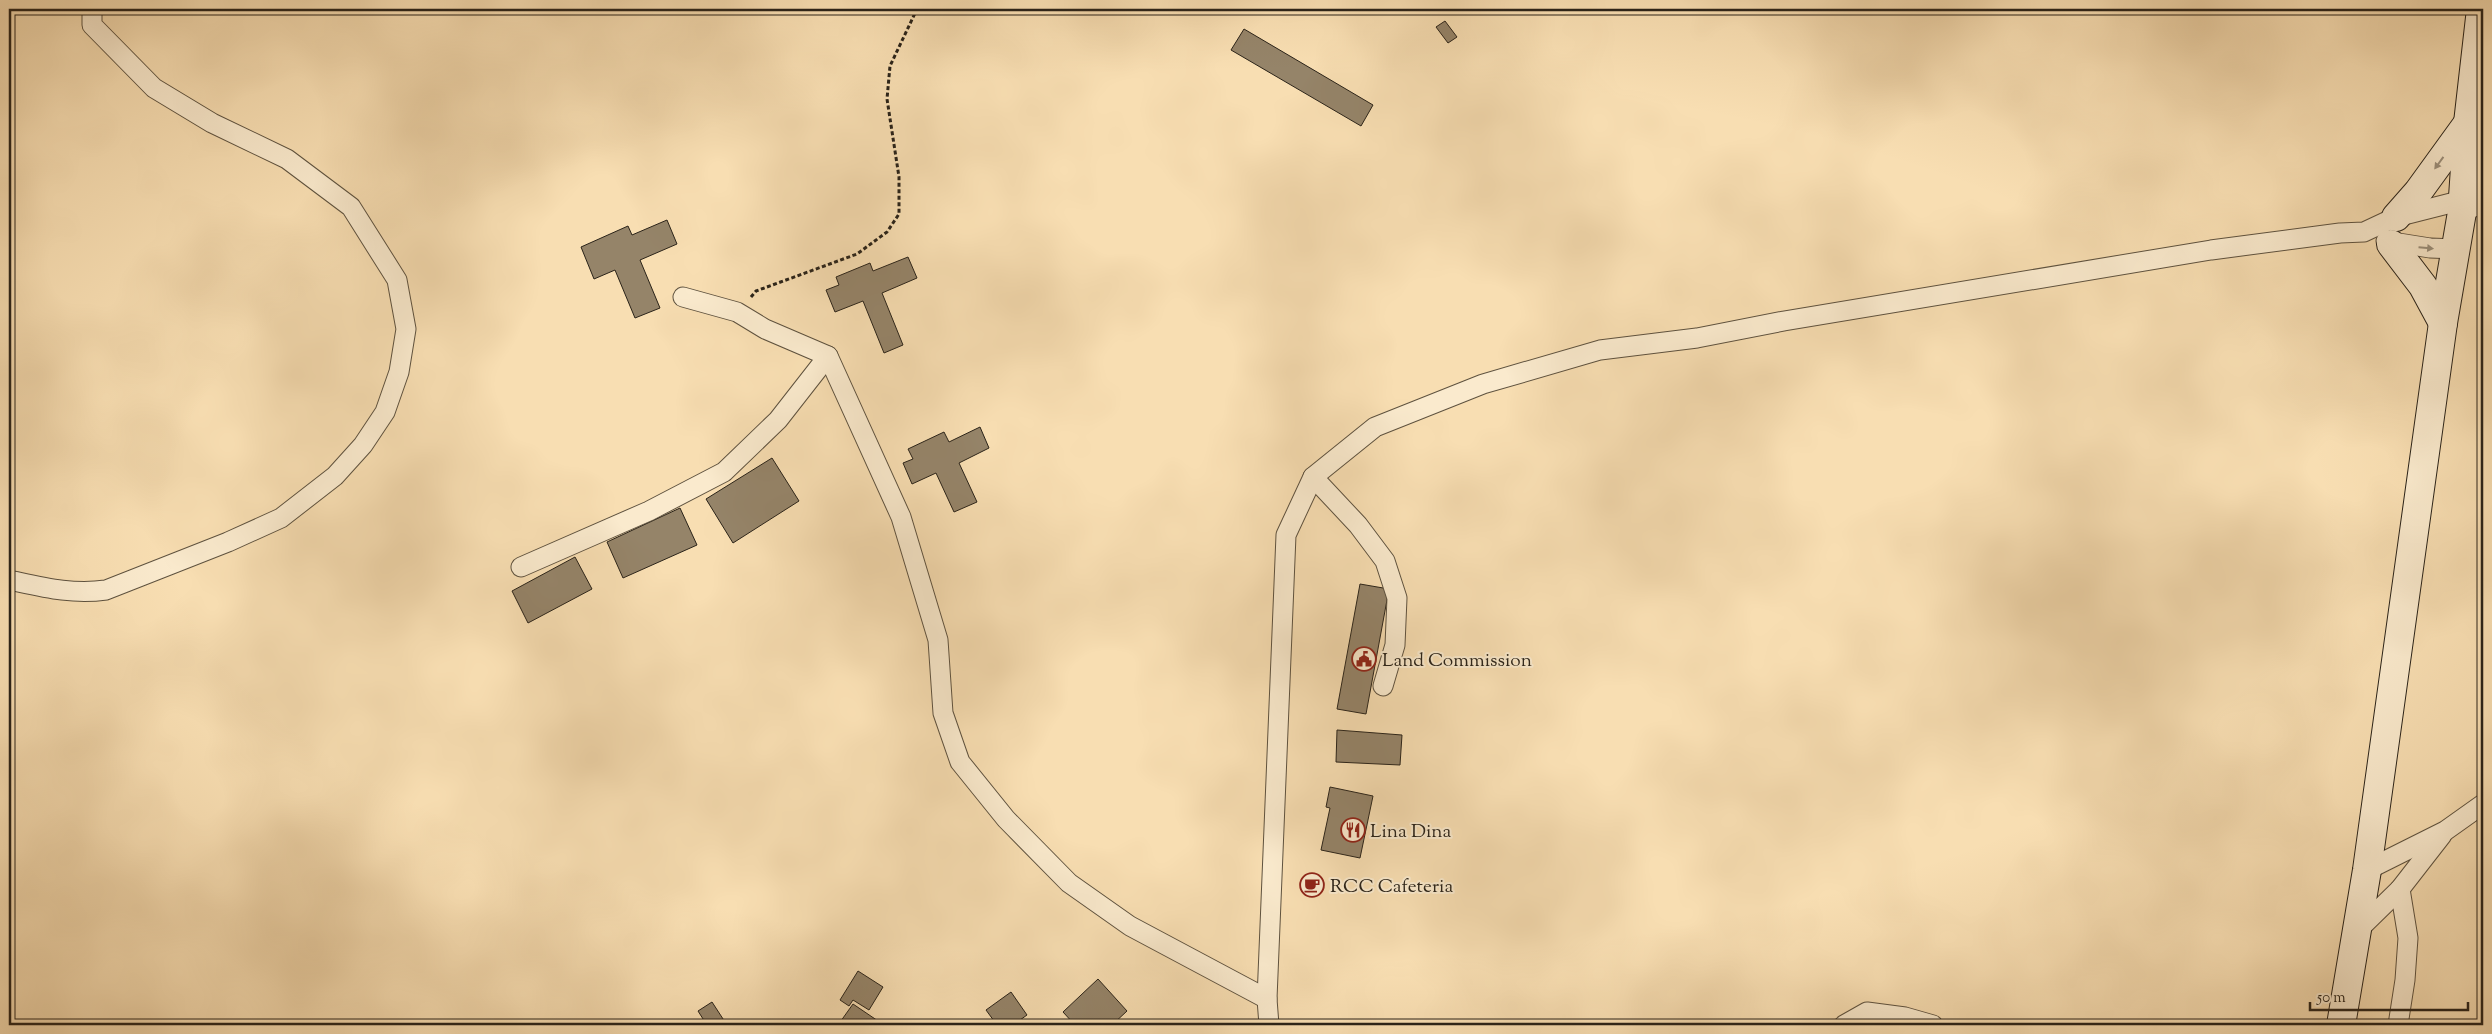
<svg xmlns="http://www.w3.org/2000/svg" width="2492" height="1034" font-family="'Sorts Mill Goudy',serif">
<style>
.building{fill:#958469;stroke:#2a2319}
.lines{fill:none;stroke-linecap:round;stroke-linejoin:round}
.street-casing{stroke:#5e523f;stroke-width:21}
.secondary-casing{stroke:#2a2319;stroke-width:30}
.path{stroke:#2a2319;stroke-width:3;stroke-dasharray:4 2.5;stroke-linecap:butt}
.street{stroke:#faeacd;stroke-width:19}
.secondary{stroke:#faeacd;stroke-width:28}
.oneway{fill:#9c907c}
.labels{text-anchor:middle;stroke-width:4;stroke-linejoin:round;paint-order:stroke}
.poi-label{font-size:19px;fill:#2a2319;stroke:#faeacd;text-anchor:start}
</style>
<rect width="100%" height="100%" fill="#f8deb2"/>
<filter id="stains"><feTurbulence type="fractalNoise" baseFrequency=".004" numOctaves="4"/><feColorMatrix values="0 0 0 0 .2 0 0 0 0 .09 0 0 0 0 .02 0 0 0 .5 -.17"/></filter>
<radialGradient id="worn" r=".72"><stop offset=".6" stop-color="#630" stop-opacity="0"/><stop offset="1" stop-color="#630" stop-opacity=".3"/></radialGradient>
<!-- building -->
<g class="building">
<polygon points="1445,21 1457,37 1448,43 1436,27"/>
<polygon points="1244,29 1373,105 1361,126 1231,50"/>
<polygon points="667,220 677,244 640,260 660,308 635,318 615,270 594,279 581,247 628,226 632,235"/>
<polygon points="908,257 917,278 882,293 903,345 884,353 863,301 835,312 826,290 839,285 836,277 870,263 873,271"/>
<polygon points="980,427 989,448 959,463 977,502 954,512 936,473 912,484 903,463 913,459 908,449 944,432 949,442"/>
<polygon points="772,458 799,501 733,543 706,499"/>
<polygon points="680,508 697,545 623,578 607,542"/>
<polygon points="575,557 592,589 528,623 512,591"/>
<polygon points="1360,584 1389,589 1366,714 1337,709"/>
<polygon points="1337,730 1402,735 1400,765 1336,762"/>
<polygon points="1330,787 1373,796 1360,858 1321,850 1330,808 1326,807"/>
<polygon points="858,971 883,987 869,1010 853,1000 849,1006 840,1000"/>
<polygon points="1098,979 1127,1011 1112,1025 1075,1025 1063,1012"/>
<polygon points="1011,992 1027,1015 1013,1025 997,1025 986,1010"/>
<polygon points="712,1002 727,1025 701,1025 705,1022 698,1011"/>
<polygon points="853,1004 884,1025 838,1025"/>
</g>
<g class="lines">
<!-- street casing -->
<g class="street-casing">
<g id="street">
<polyline points="2462,212 2483,203"/>
<polyline points="2386,241 2430,248 2456,249"/>
<polyline points="683,297 737,312 765,329 828,356 901,517 938,640 943,713 960,762 1006,819 1069,883 1130,926 1267,999"/>
<polyline points="1313,477 1358,525 1385,561 1397,598 1395,645 1383,686"/>
<polyline points="521,567 649,511 724,472 778,420 828,356"/>
<path d="M9,580C42,587 72,595 106,590L228,542L281,518L335,476L363,445L385,412L399,372L406,329L397,280L351,207L287,159L212,123L154,88L92,25V9"/>
<polyline points="2367,870 2445,831 2483,804"/>
<polyline points="2357,931 2400,889 2442,835"/>
<polyline points="1269,1025 1267,999 1286,535 1313,477 1375,427 1483,384 1600,350 1697,338 1784,321 2211,250 2340,233 2364,232 2396,217 2463,200"/>
<polyline points="1844,1025 1867,1012 1905,1017 1933,1025"/>
<polyline points="2398,1025 2405,980 2408,938 2400,889"/>
</g>
</g>
<!-- secondary casing -->
<g class="secondary-casing">
<g id="secondary">
<polyline points="2396,217 2418,192 2468,123"/>
<polyline points="2391,244 2423,286 2443,323"/>
<polyline points="2341,1025 2367,870 2443,323 2462,212 2468,123 2481,9"/>
</g>
</g>
<!-- path -->
<polyline class="path" points="751,297 756,291 857,254 887,232 899,214 899,177 887,99 890,66 917,9"/>
<!-- street -->
<use href="#street" class="street"/>
<!-- secondary -->
<use href="#secondary" class="secondary"/>
</g>
<!-- one-way arrows -->
<defs><path id="oneway-solid" d="M-6-.8H1V-3.2L6.5 0L1 3.2V.8H-6Z" transform="scale(1.25)"/></defs>
<g class="oneway">
<use href="#oneway-solid" transform="translate(2439 163) rotate(126)"/>
<use href="#oneway-solid" transform="translate(2426 248) rotate(5)"/>
</g>
<!-- icons -->
<defs>
<g id="civic-ring" transform="scale(1.25)"><circle r="9.5" fill="#faeacd" stroke="#8f2418" stroke-width="1.5"/><path d="M-.6-6.5H3V-4.5H.6V-3L4-1V1h2V6H-6V1h2V-1L-.6-3ZM-1.2 2.5V6h2.4V2.5Z" fill="#8f2418"/></g>
<g id="restaurant-ring" transform="scale(1.25)"><circle r="9.5" fill="#faeacd" stroke="#8f2418" stroke-width="1.5"/><path d="M-5-6h1v4h1v-4h1v4h1v-4h1v5L-1.5 .5V6h-2V.5L-5-1ZM5-6V6H3V1.5H1.5Q1.5-4 5-6Z" fill="#8f2418"/></g>
<g id="cafe-ring" transform="scale(1.25)"><circle r="9.5" fill="#faeacd" stroke="#8f2418" stroke-width="1.5"/><path d="M-5.5-4.5H6V0H3Q3 3.5 0 3.5H-2.5Q-5.5 3.5-5.5 0ZM3-3.2v2h1.7v-2ZM-6 4.5H4V6H-6Z" fill="#8f2418"/></g>
</defs>
<g fill-rule="evenodd">
<use href="#civic-ring" x="1364" y="659"/>
<use href="#restaurant-ring" x="1353" y="830"/>
<use href="#cafe-ring" x="1312" y="885"/>
</g>
<g class="labels">
<!-- poi labels -->
<g class="poi-label">
<text x="1382" y="666">Land Commission</text>
<text x="1370" y="837">Lina Dina</text>
<text x="1330" y="892">RCC Cafeteria</text>
</g>
</g>
<!-- margin -->
<rect width="2492" height="1034" fill="none" stroke="#f8deb2" stroke-width="30"/>
<rect x="10" y="10" width="2472" height="1014" fill="none" stroke="#2a2319" stroke-width="2.5"/>
<rect x="15" y="15" width="2462" height="1004" fill="none" stroke="#2a2319"/>
<!-- scale -->
<path d="M2310 1002v8h158v-8" fill="none" stroke="#2a2319" stroke-width="2.5"/>
<text x="2317" y="1002" font-size="15" fill="#2a2319" stroke="#faeacd" stroke-width="4" paint-order="stroke">50 m</text>
<rect width="100%" height="100%" filter="url(#stains)"/>
<rect width="100%" height="100%" fill="url(#worn)"/>
</svg>
